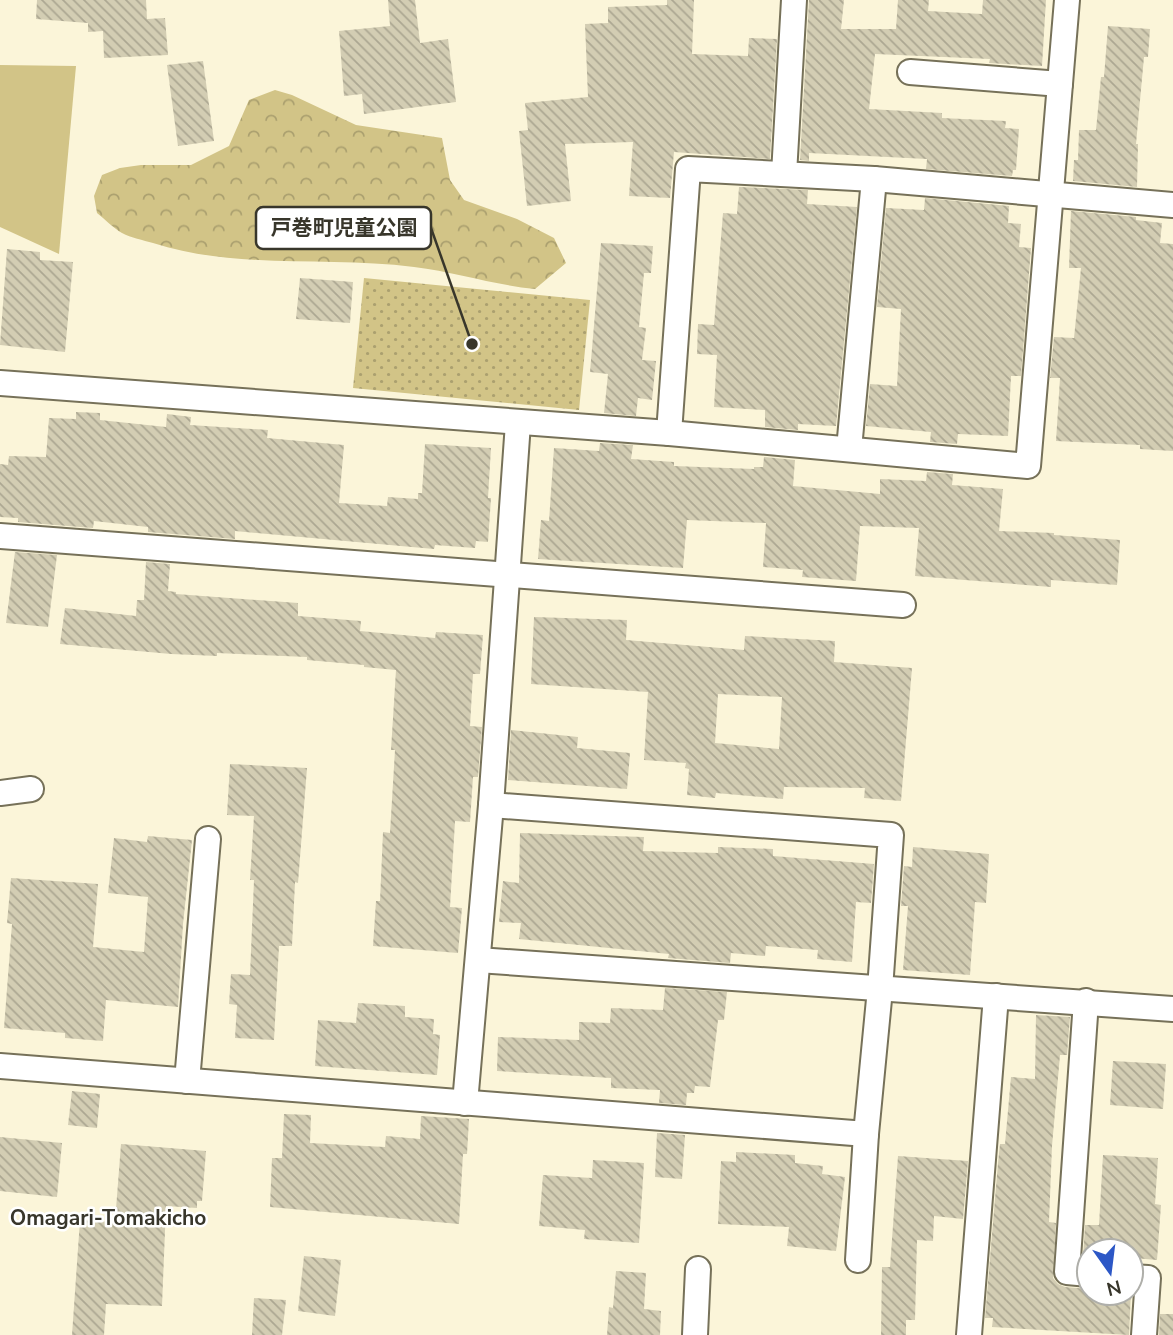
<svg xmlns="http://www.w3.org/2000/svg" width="1173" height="1335" font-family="'Nunito Sans','Noto Sans JP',sans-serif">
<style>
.grass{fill:#d2c487}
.forest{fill:url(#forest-crowns)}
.park{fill:url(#park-dots)}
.building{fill:url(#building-back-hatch);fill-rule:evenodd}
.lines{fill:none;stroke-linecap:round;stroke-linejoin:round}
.street-casing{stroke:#767159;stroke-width:28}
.street{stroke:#fff;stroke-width:24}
.labels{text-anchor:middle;stroke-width:5;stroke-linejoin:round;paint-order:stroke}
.neighbourhood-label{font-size:21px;font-weight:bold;fill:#38362b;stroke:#fff}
.leader{fill:none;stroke:#38362b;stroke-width:2.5}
.callout-dot{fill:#38362b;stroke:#fff;stroke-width:2.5}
.callout{fill:#fff;stroke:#38362b;stroke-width:2.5}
.callout-label{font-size:21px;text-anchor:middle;font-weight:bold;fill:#38362b}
</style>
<defs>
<pattern id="forest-crowns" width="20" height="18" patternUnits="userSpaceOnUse" patternTransform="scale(1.75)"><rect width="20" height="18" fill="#d2c487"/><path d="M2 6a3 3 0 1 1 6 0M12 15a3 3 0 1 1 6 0" fill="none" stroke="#aba06f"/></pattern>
<pattern id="park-dots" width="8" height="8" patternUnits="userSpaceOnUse" patternTransform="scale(1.75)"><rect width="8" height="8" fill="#d2c487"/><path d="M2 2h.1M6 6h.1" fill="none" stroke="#aba06f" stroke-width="1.8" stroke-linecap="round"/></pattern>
<pattern id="building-back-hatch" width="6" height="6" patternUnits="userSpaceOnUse" patternTransform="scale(1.75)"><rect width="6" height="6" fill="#d3cdb3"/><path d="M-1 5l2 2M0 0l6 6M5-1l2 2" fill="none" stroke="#aca792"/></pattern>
</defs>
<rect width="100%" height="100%" fill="#fbf5d9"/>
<!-- grass -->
<polygon class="grass" points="0,65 76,66 59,254 0,227"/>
<!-- forest -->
<path class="forest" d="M275,90L292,95L356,125L442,138L450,180L464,200L517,219L554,238L566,263L535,289C493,285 456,272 414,267C327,256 236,270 153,243C143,240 131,238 122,233C113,228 105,219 97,213L94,196L102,175L120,168L141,165H191L229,146L249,100Z"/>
<!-- park -->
<polygon class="park" points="364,278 590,300 579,410 353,388"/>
<!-- building -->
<g class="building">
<polygon points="37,0 146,0 147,19 165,18 168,55 104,58 103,31 88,32 88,23 36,19"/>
<polygon points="388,0 415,0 420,43 448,39 456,102 364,114 362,94 344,96 339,31 390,26"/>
<polygon points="667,0 694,0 692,54 748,56 749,38 777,39 770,159 674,152 670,198 629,196 633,142 565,144 571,201 527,206 519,131 528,130 525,103 588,97 585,24 608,23 608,7 667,5"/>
<polygon points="809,0 844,0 841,29 896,29 898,0 929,0 928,11 982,14 983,0 1046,0 1042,66 989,63 990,59 875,54 869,109 942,113 942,118 1006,121 1005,128 1019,129 1016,170 1013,170 1012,176 926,169 927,159 809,153 809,161 800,160"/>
<polygon points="1108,26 1150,29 1148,57 1144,57 1136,144 1138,144 1137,187 1073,181 1074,160 1078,160 1079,130 1096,130 1101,77 1104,77"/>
<polygon points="203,61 214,141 178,146 167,65"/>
<polygon points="739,187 808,190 807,204 857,207 836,426 798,424 798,430 765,427 765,410 714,407 717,355 697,354 698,324 714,325 723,213 737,214"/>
<polygon points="925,198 1009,206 1008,223 1021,224 1019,247 1031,248 1021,376 1011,376 1008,436 958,434 957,444 930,442 931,432 866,426 870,384 897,386 901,309 877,307 886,208 924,210"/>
<polygon points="1071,211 1136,217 1136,220 1162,223 1160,243 1173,244 1173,451 1140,449 1140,445 1056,441 1060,378 1050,378 1054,337 1074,338 1081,268 1069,268"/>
<polygon points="601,243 653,246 651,273 644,273 639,327 646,328 642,360 656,361 652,400 638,398 636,416 604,413 608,374 590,372"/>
<polygon points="7,249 40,252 40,260 73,262 65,352 0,345"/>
<polygon points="300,278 353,282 350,323 296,319"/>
<polygon points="76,412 100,413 100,420 166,427 167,414 191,417 190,425 268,430 267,438 344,445 339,503 387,506 388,497 418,499 418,493 422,493 425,444 491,448 488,498 491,498 488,542 476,541 475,548 435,545 434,549 235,531 235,539 148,532 148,527 94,521 93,528 18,522 18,518 0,517 0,464 8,465 9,456 46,457 49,418 76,419"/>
<polygon points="600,443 633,445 631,459 674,462 674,466 754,469 754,467 763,467 764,457 795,460 793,486 880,494 880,479 926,481 927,472 953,474 952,485 1003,489 999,531 1054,533 1054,535 1120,540 1117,585 1051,580 1051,587 915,576 919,528 860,526 856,581 802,577 803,570 763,567 766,523 687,520 683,568 538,559 541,520 549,521 554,448 599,451"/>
<polygon points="15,552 57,555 48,627 6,623"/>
<polygon points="146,562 170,564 168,591 176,592 176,594 298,603 298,616 361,621 360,631 435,638 436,632 483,635 480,674 473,674 470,726 482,727 478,777 473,777 470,822 455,821 450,907 462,908 458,953 373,946 376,901 380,901 383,832 390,833 395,750 391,750 396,670 364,667 364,665 307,660 307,657 217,653 217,656 171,654 60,644 65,608 136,616 137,600 144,600"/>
<path d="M534,617L627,620L626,640L744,650L745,636L835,641L834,662L912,668L901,801L864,798L865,788L784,787L783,799L716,793L715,798L687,795L689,769L685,768L686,763L644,760L648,692L531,684ZM718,694L782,697L779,749L715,743Z"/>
<polygon points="511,730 578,737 577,748 630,753 627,789 508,780"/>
<polygon points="230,764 307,768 298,883 295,882 292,946 279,946 274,1040 235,1038 237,1005 229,1004 231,974 250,975 254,880 250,880 254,816 227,815"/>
<polygon points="520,833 644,837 643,851 718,853 718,847 773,849 773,856 874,864 871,903 856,902 852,962 817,959 818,950 766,946 765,956 731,953 730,963 668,958 669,954 519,939 521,923 499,922 503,881 519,883"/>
<polygon points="148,836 192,840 183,924 178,1007 106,1000 103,1041 65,1038 65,1033 4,1028 12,924 7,923 11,878 98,884 93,947 144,952 148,897 108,893 114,838 147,842"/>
<polygon points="913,847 989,854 986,903 975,902 970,975 903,970 908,906 901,906 904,866 912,867"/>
<polygon points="665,988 727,992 724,1020 718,1020 710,1087 695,1086 694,1093 687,1093 686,1105 659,1103 660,1090 611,1088 611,1078 497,1071 498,1037 579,1040 579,1022 610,1023 611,1008 663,1010"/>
<polygon points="358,1003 405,1006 405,1017 434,1019 433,1034 440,1035 437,1075 315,1066 318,1020 356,1023"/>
<polygon points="1036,1015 1070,1017 1067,1055 1060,1055 1052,1146 1049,1222 1056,1223 1053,1278 1058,1284 1065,1287 1089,1289 1089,1293 1131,1292 1129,1335 992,1327 993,1318 985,1318 998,1163 1000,1144 1005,1144 1011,1077 1035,1079"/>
<polygon points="1113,1061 1166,1064 1163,1109 1110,1105"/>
<polygon points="72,1091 100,1094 97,1128 68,1125"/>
<polygon points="284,1114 311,1115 310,1143 385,1147 386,1136 420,1139 421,1116 469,1119 467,1154 463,1154 459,1224 270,1207 272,1158 282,1158"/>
<polygon points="657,1133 685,1135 682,1179 655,1177"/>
<polygon points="0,1137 62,1143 57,1197 0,1191"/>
<polygon points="121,1144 206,1151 202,1201 197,1201 197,1208 166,1206 162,1306 106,1304 104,1335 72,1335 80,1220 115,1222"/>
<polygon points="736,1152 795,1155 795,1163 823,1166 822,1174 845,1177 836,1251 787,1246 789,1227 718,1224 721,1161 736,1162"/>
<polygon points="1103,1155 1158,1158 1155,1204 1161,1205 1157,1260 1134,1258 1134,1262 1131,1262 1131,1251 1089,1251 1089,1259 1083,1259 1085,1225 1099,1225"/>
<polygon points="898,1156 968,1161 963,1219 934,1216 933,1241 917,1240 915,1320 906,1320 906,1335 881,1335 882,1267 890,1267"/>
<polygon points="593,1160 644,1163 639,1243 584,1239 585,1230 539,1226 543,1175 592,1178"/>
<polygon points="304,1256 341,1260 335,1316 298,1311"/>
<polygon points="616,1271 646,1273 644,1309 661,1311 660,1335 607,1335 609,1307 613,1308"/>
<polygon points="254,1298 286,1300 282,1335 252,1335"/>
<polygon points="1160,1314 1173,1314 1173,1335 1159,1335"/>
</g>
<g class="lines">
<!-- street casing -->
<g class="street-casing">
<g id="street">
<polyline points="910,72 1060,84"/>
<polyline points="784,174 794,0"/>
<polyline points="0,383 669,433 1028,466 1067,0"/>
<polyline points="669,433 688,169 874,179 1173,205"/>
<polyline points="849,449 874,179"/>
<polyline points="0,536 903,605"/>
<polyline points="0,793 31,789"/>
<polyline points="478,960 1173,1009"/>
<polyline points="1086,1001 1067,1272 1089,1274"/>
<polyline points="0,1066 866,1134 880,989 891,835 491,805"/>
<polyline points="187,1081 208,839"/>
<polyline points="465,1103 491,805 518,423"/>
<polyline points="858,1260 866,1134"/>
<polyline points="1131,1277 1148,1278 1144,1335"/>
<polyline points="695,1335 698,1269"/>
<polyline points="969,1335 996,996"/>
</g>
</g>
<!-- street -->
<use href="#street" class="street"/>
</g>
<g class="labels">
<!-- neighbourhood labels -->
<g class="neighbourhood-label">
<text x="108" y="1225">Omagari-Tomakicho</text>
</g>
</g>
<!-- callouts -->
<path class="leader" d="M472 344L431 228"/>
<circle class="callout-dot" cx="472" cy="344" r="7"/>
<rect class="callout" x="256" y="207" width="175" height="42" rx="7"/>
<g class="callout-label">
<text x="344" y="235">戸巻町児童公園</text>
</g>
<!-- north arrow -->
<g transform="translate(1110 1272) rotate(166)"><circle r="33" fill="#ffffff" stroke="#afafaa" stroke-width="2"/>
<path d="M0-5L12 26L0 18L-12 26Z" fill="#2c57c6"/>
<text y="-10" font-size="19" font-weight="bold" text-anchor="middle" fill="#38362b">N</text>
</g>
</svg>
